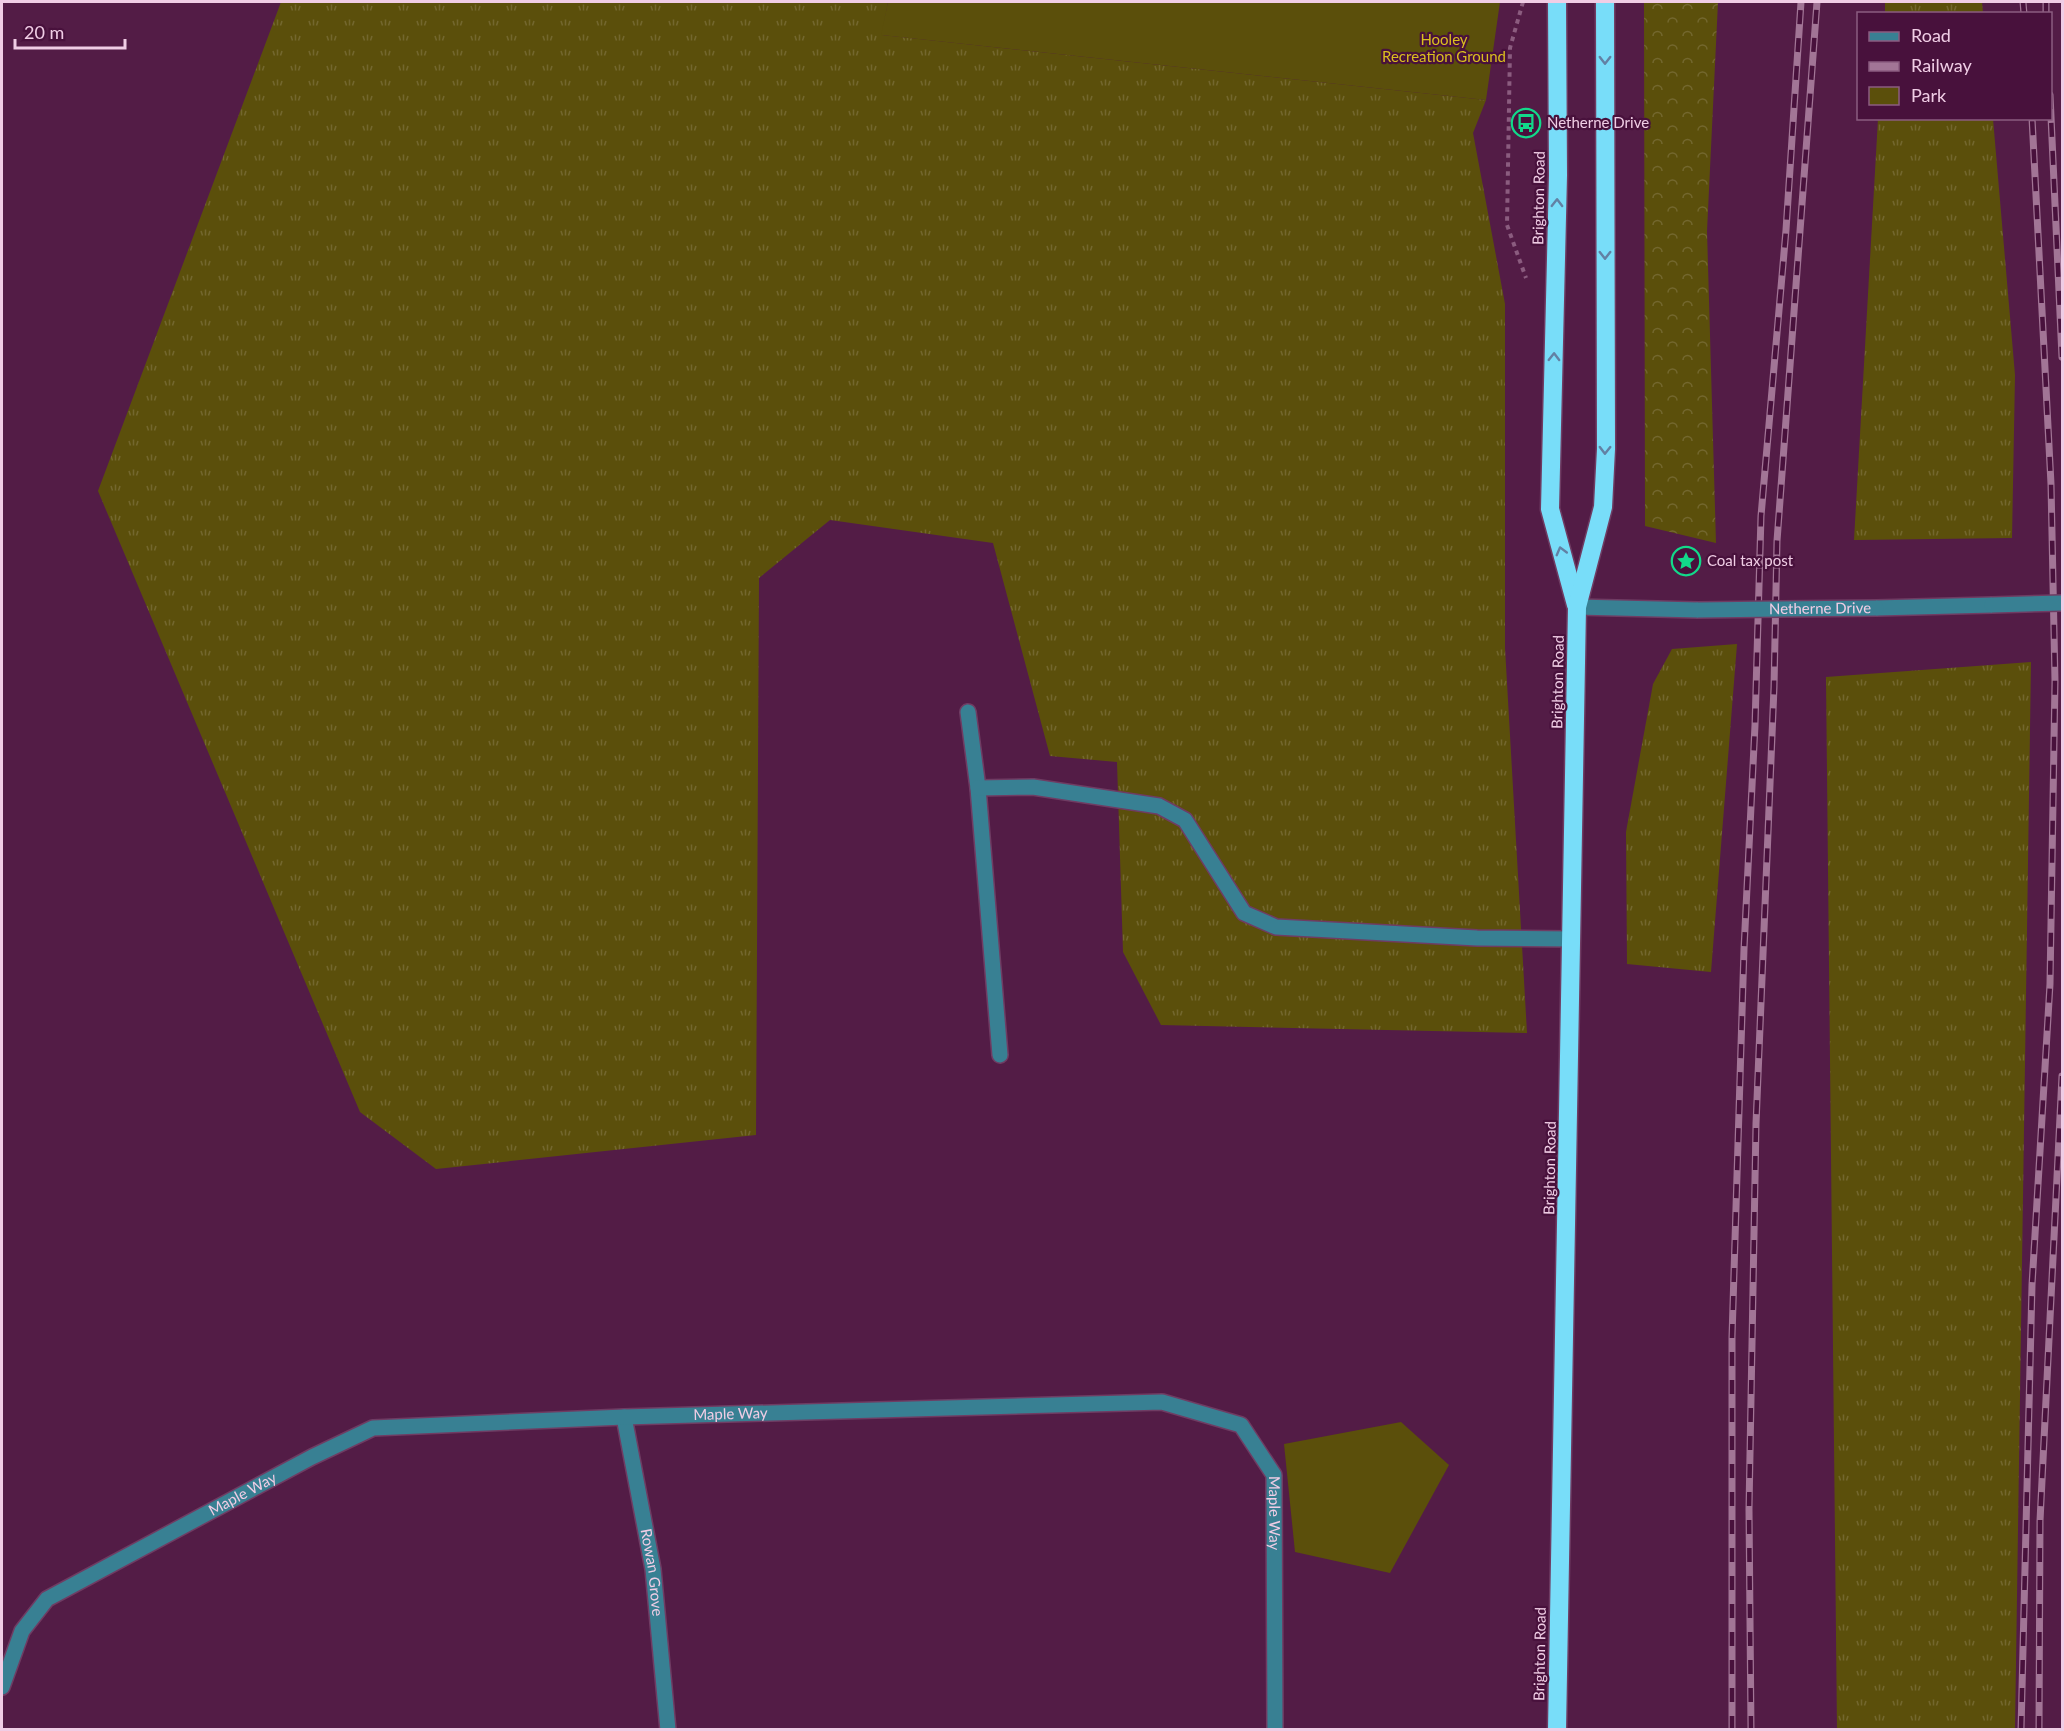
<svg xmlns="http://www.w3.org/2000/svg" width="2064" height="1731" font-family="Lato,sans-serif">
<style>
.grass{fill:url(#grass-tufts)}
.forest{fill:url(#forest-crowns)}
.park{fill:#5b4f0b}
.lines{fill:none;stroke-linecap:round;stroke-linejoin:round}
.minor-casing{stroke:#6f3c63;stroke-width:18}
.highway-casing{stroke:#6f3c63;stroke-width:21}
.path{stroke:#8b5c7f;stroke-width:4;stroke-dasharray:4.5 4.5;stroke-linecap:butt}
.minor{stroke:#388093;stroke-width:15}
.highway{stroke:#78ddf9;stroke-width:18}
.rail-casing{stroke:#a27596;stroke-width:7}
.rail{stroke:#48113c;stroke-width:4.5;stroke-dasharray:14;stroke-linecap:butt}
.minor-bridge-casing{stroke:#6f3c63;stroke-width:18;stroke-linecap:butt}
.minor-bridge{stroke:#388093;stroke-width:15}
.oneway{stroke:#6281a4}
.labels{text-anchor:middle;stroke-width:4.5;stroke-linejoin:round;paint-order:stroke}
.park-label{font-size:15px;fill:#dabf1f;stroke:#48113c}
.poi-label{font-size:15px;fill:#f0cde5;stroke:#48113c;text-anchor:start}
.street-label{font-size:15px;fill:#f0cde5;stroke:#48113c}
</style>
<defs>
<pattern id="grass-tufts" width="24" height="20" patternUnits="userSpaceOnUse" patternTransform="scale(1.5)"><rect width="24" height="20" fill="#5b4f0b"/><path d="M3 7l-1-3M5 7V3M7 7l1-3M15 17l-1-3M17 17v-4M19 17l1-3" fill="none" stroke="#73672e"/></pattern>
<pattern id="forest-crowns" width="20" height="18" patternUnits="userSpaceOnUse" patternTransform="scale(1.5)"><rect width="20" height="18" fill="#5b4f0b"/><path d="M2 6a3 3 0 1 1 6 0M12 15a3 3 0 1 1 6 0" fill="none" stroke="#73672e"/></pattern>
</defs>
<rect width="100%" height="100%" fill="#531c46"/>
<!-- grass -->
<g class="grass">
<polygon points="281,2 888,2 882,35 1486,100 1473,133 1505,304 1505,648 1527,1033 1161,1025 1123,952 1117,762 1050,756 993,543 830,520 759,578 756,1135 436,1169 360,1112 98,491"/>
<polygon points="1885,2 1982,2 1983,13 1885,13"/>
<polygon points="1878,119 1993,119 2015,375 2012,538 1854,540"/>
<polygon points="1737,644 1711,972 1627,964 1626,832 1653,684 1672,649"/>
<polygon points="2031,662 2015,1729 1837,1729 1826,677"/>
</g>
<!-- forest -->
<polygon class="forest" points="1644,2 1718,2 1707,231 1716,543 1645,526"/>
<!-- park -->
<g class="park">
<polygon points="888,2 1500,2 1486,100 881,35"/>
<polygon points="1401,1422 1449,1465 1390,1573 1295,1552 1284,1444"/>
</g>
<g class="lines">
<!-- minor casing -->
<g class="minor-casing">
<g id="minor">
<polyline points="1577,607 1698,610"/>
<polyline points="1876,608 1992,605"/>
<polyline points="968,712 978,788 1000,1055"/>
<polyline points="978,788 1033,787 1159,806 1185,820 1244,913 1276,927 1477,938 1571,939"/>
<path id="s1" d="M624,1417L653,1569L668,1730"/>
<path id="s2" d="M2,1687L22,1631L47,1599L312,1457L373,1428L624,1417L1162,1402L1241,1425L1274,1475L1275,1730"/>
</g>
</g>
<!-- highway casing -->
<g class="highway-casing">
<g id="highway">
<polyline points="1557,2 1558,175 1550,509 1576,605"/>
<polyline points="1557,1730 1577,607 1603,507 1606,449 1605,2"/>
</g>
</g>
<!-- path -->
<polyline class="path" points="1523,2 1510,48 1507,225 1526,278"/>
<!-- minor -->
<use href="#minor" class="minor"/>
<!-- highway -->
<use href="#highway" class="highway"/>
<!-- rail casing -->
<g class="rail-casing">
<g id="rail">
<polyline points="2023,2 2024,14"/>
<polyline points="2046,2 2046,14"/>
<polyline points="2050,95 2062,357"/>
<polyline points="1732,1730 1732,1337 1744,949 1755,725 1761,516 1786,230 1801,2"/>
<polyline points="1751,1730 1749,1509 1756,1124 1774,687 1777,541 1817,2"/>
<polyline points="2021,1730 2032,1285 2050,984 2055,681 2051,484 2032,118"/>
<polyline points="2039,1730 2040,1521 2062,1076"/>
</g>
</g>
<!-- rail -->
<use href="#rail" class="rail"/>
<!-- minor-bridge casing -->
<g class="minor-bridge-casing">
<g id="minor-bridge">
<polyline points="1992,605 2062,603"/>
<path id="s3" d="M1698,610L1876,608"/>
</g>
</g>
<!-- minor-bridge -->
<use href="#minor-bridge" class="minor-bridge"/>
</g>
<!-- one-way arrows -->
<defs><path id="oneway-chevron" d="M-2-3.5L2.5 0L-2 3.5" fill="none" stroke-width="1.6" stroke-linecap="round" stroke-linejoin="round" transform="scale(1.5)"/></defs>
<g class="oneway">
<use href="#oneway-chevron" transform="translate(1605 60) rotate(90)"/>
<use href="#oneway-chevron" transform="translate(1557 203) rotate(-89)"/>
<use href="#oneway-chevron" transform="translate(1605 255) rotate(90)"/>
<use href="#oneway-chevron" transform="translate(1554 357) rotate(-89)"/>
<use href="#oneway-chevron" transform="translate(1605 450) rotate(91)"/>
<use href="#oneway-chevron" transform="translate(1561 551) rotate(-105)"/>
</g>
<!-- icons -->
<defs>
<g id="bus-ring" transform="scale(1.5)"><circle r="9.5" fill="#48113c" stroke="#12d98a" stroke-width="1.5"/><path d="M-5-6H5V4H4V6H2V4H-2V6H-4V4H-5ZM-3.5-4V0h7V-4ZM-3.5 1.2v1.5H-2V1.2ZM2 1.2v1.5H3.5V1.2Z" fill="#12d98a"/></g>
<g id="sight-ring" transform="scale(1.5)"><circle r="9.5" fill="#48113c" stroke="#12d98a" stroke-width="1.5"/><path d="M0-6L1.8-2.2L6-1.7L2.9 1.2L3.7 5.4L0 3.3L-3.7 5.4L-2.9 1.2L-6-1.7L-1.8-2.2Z" fill="#12d98a"/></g>
</defs>
<g fill-rule="evenodd">
<use href="#bus-ring" x="1526" y="123"/>
<use href="#sight-ring" x="1686" y="561"/>
</g>
<g class="labels">
<!-- park labels -->
<g class="park-label">
<text x="1444" y="45">Hooley<tspan x="1444" dy="17">Recreation Ground</tspan></text>
</g>
<!-- poi labels -->
<g class="poi-label">
<text x="1547" y="128">Netherne Drive</text>
<text x="1707" y="566">Coal tax post</text>
</g>
<!-- street labels -->
<g class="street-label">
<text transform="translate(1539 198) rotate(-89)" y="5">Brighton Road</text>
<text dy="5" stroke="none"><textPath href="#s3" startOffset="122">Netherne Drive</textPath></text>
<text transform="translate(1558 682) rotate(-89)" y="5">Brighton Road</text>
<text transform="translate(1550 1168) rotate(-89)" y="5">Brighton Road</text>
<text dy="5" stroke="none"><textPath href="#s2" startOffset="826">Maple Way</textPath></text>
<text dy="5" stroke="none"><textPath href="#s2" startOffset="322">Maple Way</textPath></text>
<text dy="5" stroke="none"><textPath href="#s2" startOffset="1438">Maple Way</textPath></text>
<text dy="5" stroke="none"><textPath href="#s1" startOffset="158">Rowan Grove</textPath></text>
<text transform="translate(1540 1654) rotate(-89)" y="5">Brighton Road</text>
</g>
</g>
<!-- border -->
<rect width="2064" height="1731" fill="none" stroke="#f0cde5" stroke-width="6"/>
<!-- legend -->
<rect x="1857" y="12" width="195" height="108" fill="#48113c" stroke="#8b5c80" stroke-width="1.5"/>
<rect x="1869" y="32" width="30" height="9" fill="#388093" stroke="#8b5c80" stroke-width="1.5"/>
<text x="1911" y="42" font-size="18" fill="#f0cde5">Road</text>
<rect x="1869" y="62" width="30" height="9" fill="#a27596" stroke="#8b5c80" stroke-width="1.5"/>
<text x="1911" y="72" font-size="18" fill="#f0cde5">Railway</text>
<rect x="1869" y="87" width="30" height="18" fill="#5b4f0b" stroke="#8b5c80" stroke-width="1.5"/>
<text x="1911" y="102" font-size="18" fill="#f0cde5">Park</text>
<!-- scale -->
<path d="M15 39v9h110v-9" fill="none" stroke="#f0cde5" stroke-width="3"/>
<text x="24" y="39" font-size="18" fill="#f0cde5" stroke="#48113c" stroke-width="4.5" paint-order="stroke">20 m</text>
</svg>
